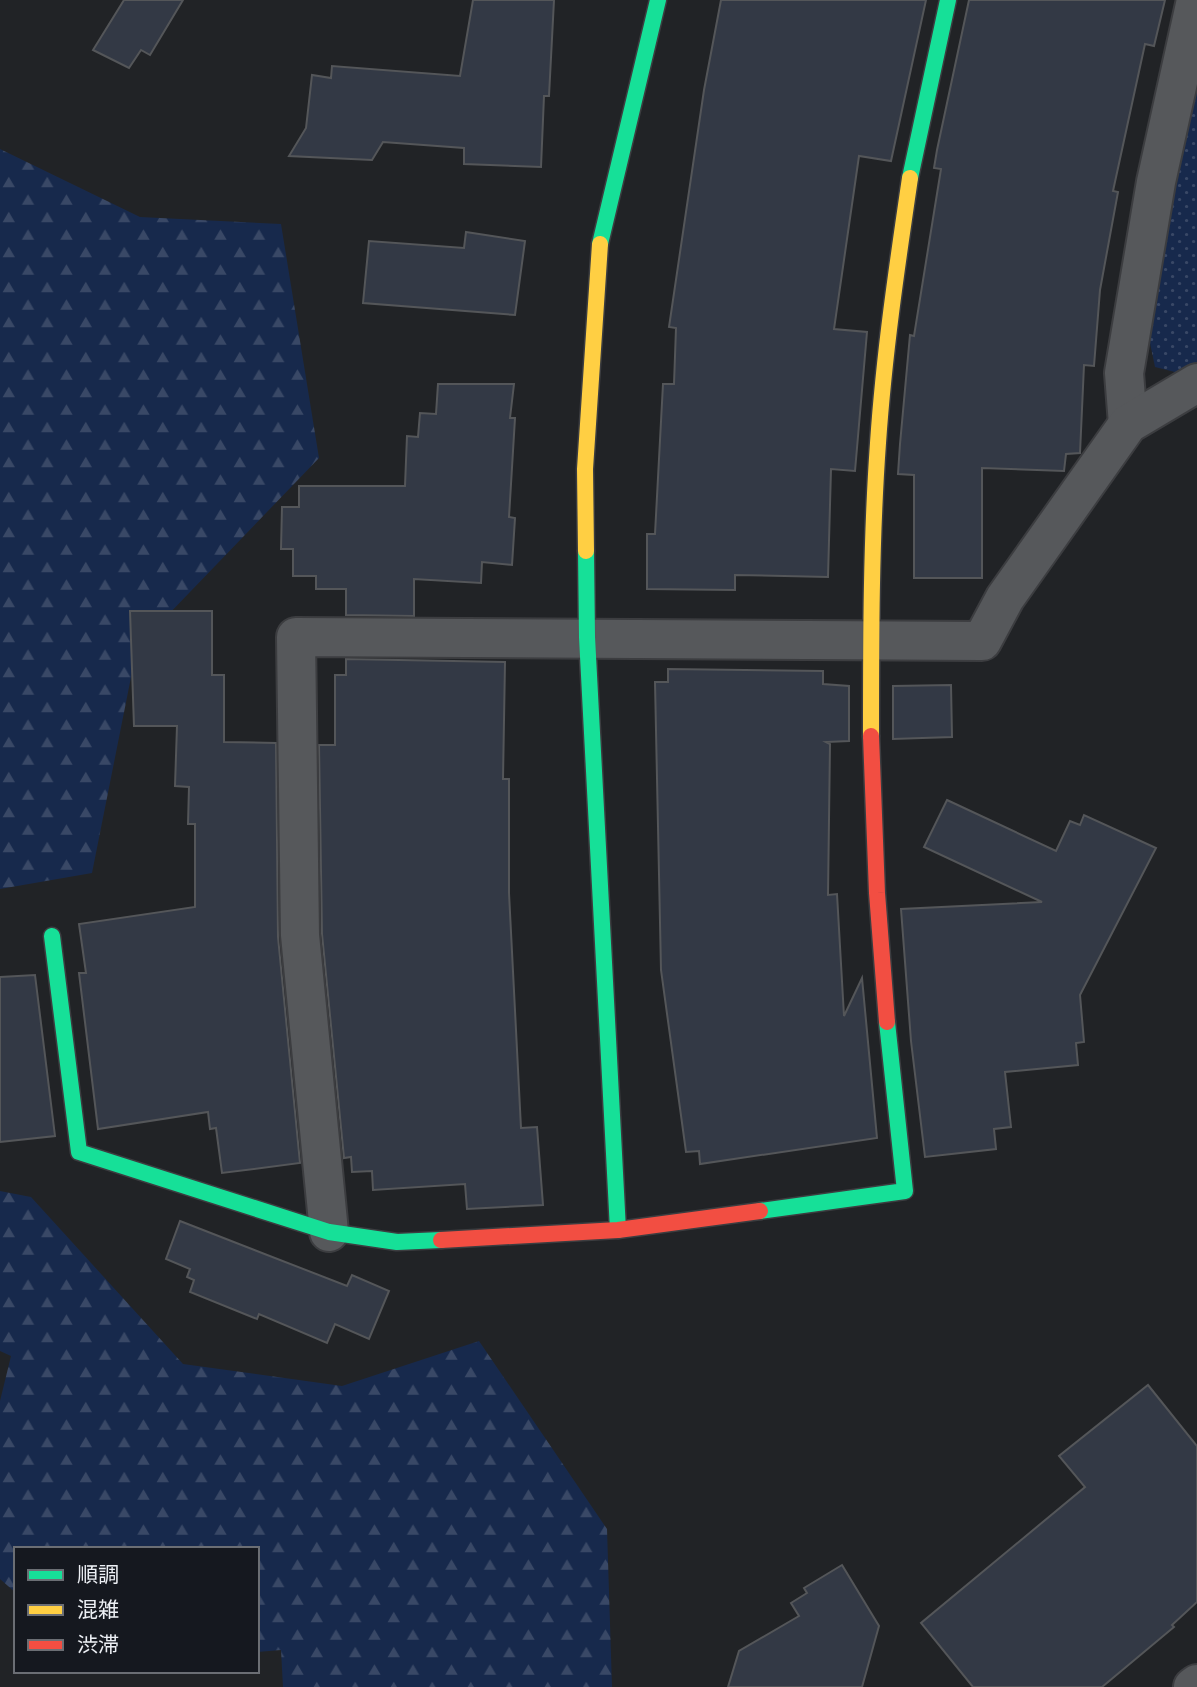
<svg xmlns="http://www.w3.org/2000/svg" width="1197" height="1687" font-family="'Roboto Serif','Noto Sans JP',serif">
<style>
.forest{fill:url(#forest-firs)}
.park{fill:url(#park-dots)}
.building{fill:#333945;stroke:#545659;stroke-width:2}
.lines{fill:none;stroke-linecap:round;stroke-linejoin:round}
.street-casing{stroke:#3c3d40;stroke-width:42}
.fast-casing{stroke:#3c3d40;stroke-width:19}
.slow-casing{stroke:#3c3d40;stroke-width:19}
.jam-casing{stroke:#3c3d40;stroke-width:19}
.street{stroke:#56585b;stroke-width:38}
.fast{stroke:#16e098;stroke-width:16}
.slow{stroke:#ffcf43;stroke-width:16}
.jam{stroke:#f24e42;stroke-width:16}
</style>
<defs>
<pattern id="forest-firs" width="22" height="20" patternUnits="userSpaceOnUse" patternTransform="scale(1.75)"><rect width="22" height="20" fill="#17294c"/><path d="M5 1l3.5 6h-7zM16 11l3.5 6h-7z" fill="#394866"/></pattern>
<pattern id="park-dots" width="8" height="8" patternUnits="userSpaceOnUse" patternTransform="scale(1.75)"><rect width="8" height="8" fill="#17294c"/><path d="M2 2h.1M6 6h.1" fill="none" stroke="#394866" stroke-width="1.8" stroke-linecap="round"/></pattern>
</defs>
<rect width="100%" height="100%" fill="#212326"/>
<!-- forest -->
<g class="forest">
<polygon points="0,149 140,217 281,224 319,458 137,647 92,873 0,889"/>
<polygon points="0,1191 31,1197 183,1364 342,1386 479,1341 607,1529 612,1687 283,1687 281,1650 257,1652 257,1549 16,1549 16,1593 0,1579 0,1401 11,1356 0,1351"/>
</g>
<!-- park -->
<polygon class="park" points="1197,86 1197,366 1183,374 1155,367 1149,338 1175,187"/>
<!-- building -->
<g class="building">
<polygon points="124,0 183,0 150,55 141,50 129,68 93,50"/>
<polygon points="473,0 554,0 549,96 544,96 541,167 464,164 464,148 383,142 372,160 289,156 306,128 312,75 331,78 332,66 460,76"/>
<polygon points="721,0 926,0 891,161 859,156 834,329 867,332 855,471 831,469 828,577 735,575 735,590 647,589 647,534 655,534 663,384 674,384 676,328 669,327 704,90"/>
<polygon points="969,0 1165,0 1154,46 1145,44 1113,191 1118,192 1100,290 1094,366 1084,365 1080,453 1066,454 1064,471 982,468 982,578 914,578 914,475 898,474 900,444 910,335 914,336 941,169 934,168 937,150"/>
<polygon points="466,232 525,241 515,315 363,303 369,241 464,248"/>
<polygon points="438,384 514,384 510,418 515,418 509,517 515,518 512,565 482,562 481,583 414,579 414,616 346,615 346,589 316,589 316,576 293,576 293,549 281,549 282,507 299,507 299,486 405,486 407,436 418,437 420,413 436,414"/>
<polygon points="130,611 212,611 212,675 224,675 224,742 276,743 278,937 300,1163 222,1173 216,1128 210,1129 208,1112 98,1129 79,973 86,973 79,924 195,907 195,824 188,824 189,787 175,786 177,726 134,726"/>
<polygon points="346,659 505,662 503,779 509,779 509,893 521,1128 537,1127 543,1205 467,1209 465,1184 373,1190 372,1171 352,1172 351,1157 344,1158 322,934 319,745 335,745 335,675 346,675"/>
<polygon points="668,669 823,671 823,684 849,686 849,741 826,742 830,744 828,895 837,894 844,1016 862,978 877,1138 700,1164 699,1151 686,1152 661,970 655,682 668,682"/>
<polygon points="951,685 952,737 893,739 893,686"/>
<polygon points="947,800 1056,851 1070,821 1080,825 1084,815 1156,848 1080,995 1084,1042 1076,1043 1078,1065 1005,1072 1011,1127 994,1129 996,1149 925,1157 911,1041 901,909 1042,902 924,847"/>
<polygon points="35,975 55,1136 0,1142 0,977"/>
<polygon points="180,1221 347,1286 352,1275 389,1291 369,1339 335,1324 327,1343 259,1314 257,1319 190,1292 194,1280 187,1277 190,1269 166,1259"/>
<polygon points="1148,1385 1197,1446 1197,1602 1172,1625 1174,1627 1102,1687 973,1687 921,1623 1085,1487 1059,1456"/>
<polygon points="842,1565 879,1626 862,1687 728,1687 739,1651 799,1616 791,1603 807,1593 804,1588"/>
</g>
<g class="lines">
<!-- street casing -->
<g class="street-casing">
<g id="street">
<polyline points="1128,424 1124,373 1156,182 1196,0"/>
<polyline points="329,1232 300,935 296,637 982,641 1005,598 1128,424 1197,383"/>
<polyline points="1193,1687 1197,1684"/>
</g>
</g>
<!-- fast casing -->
<g class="fast-casing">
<g id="fast">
<polyline points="910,178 948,0"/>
<polyline points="600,244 658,0"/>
<polyline points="586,551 587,637 618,1230"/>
<polyline points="52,936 79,1152 329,1232 397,1242 441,1240"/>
<polyline points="760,1211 905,1191 887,1022"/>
</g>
</g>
<!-- slow casing -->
<g class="slow-casing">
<g id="slow">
<polyline points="586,551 585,469 600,244"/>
<path d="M871,736C871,638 871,541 878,443C884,354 897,266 910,178"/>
</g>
</g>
<!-- jam casing -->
<g class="jam-casing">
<g id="jam">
<polyline points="871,736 877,893 887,1022"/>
<polyline points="441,1240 618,1230 760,1211"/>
</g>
</g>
<!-- street -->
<use href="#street" class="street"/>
<!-- fast -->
<use href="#fast" class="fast"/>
<!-- slow -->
<use href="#slow" class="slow"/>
<!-- jam -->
<use href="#jam" class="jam"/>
</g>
<!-- legend -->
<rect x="14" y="1547" width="245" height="126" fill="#15181f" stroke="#6b6e74" stroke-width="2"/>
<rect x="28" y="1570" width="35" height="10" fill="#16e098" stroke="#6b6e74" stroke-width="2"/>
<text x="77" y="1582" font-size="21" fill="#eceff4">順調</text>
<rect x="28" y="1605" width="35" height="10" fill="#ffcf43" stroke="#6b6e74" stroke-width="2"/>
<text x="77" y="1617" font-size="21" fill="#eceff4">混雑</text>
<rect x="28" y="1640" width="35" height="10" fill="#f24e42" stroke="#6b6e74" stroke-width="2"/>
<text x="77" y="1652" font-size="21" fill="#eceff4">渋滞</text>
</svg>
